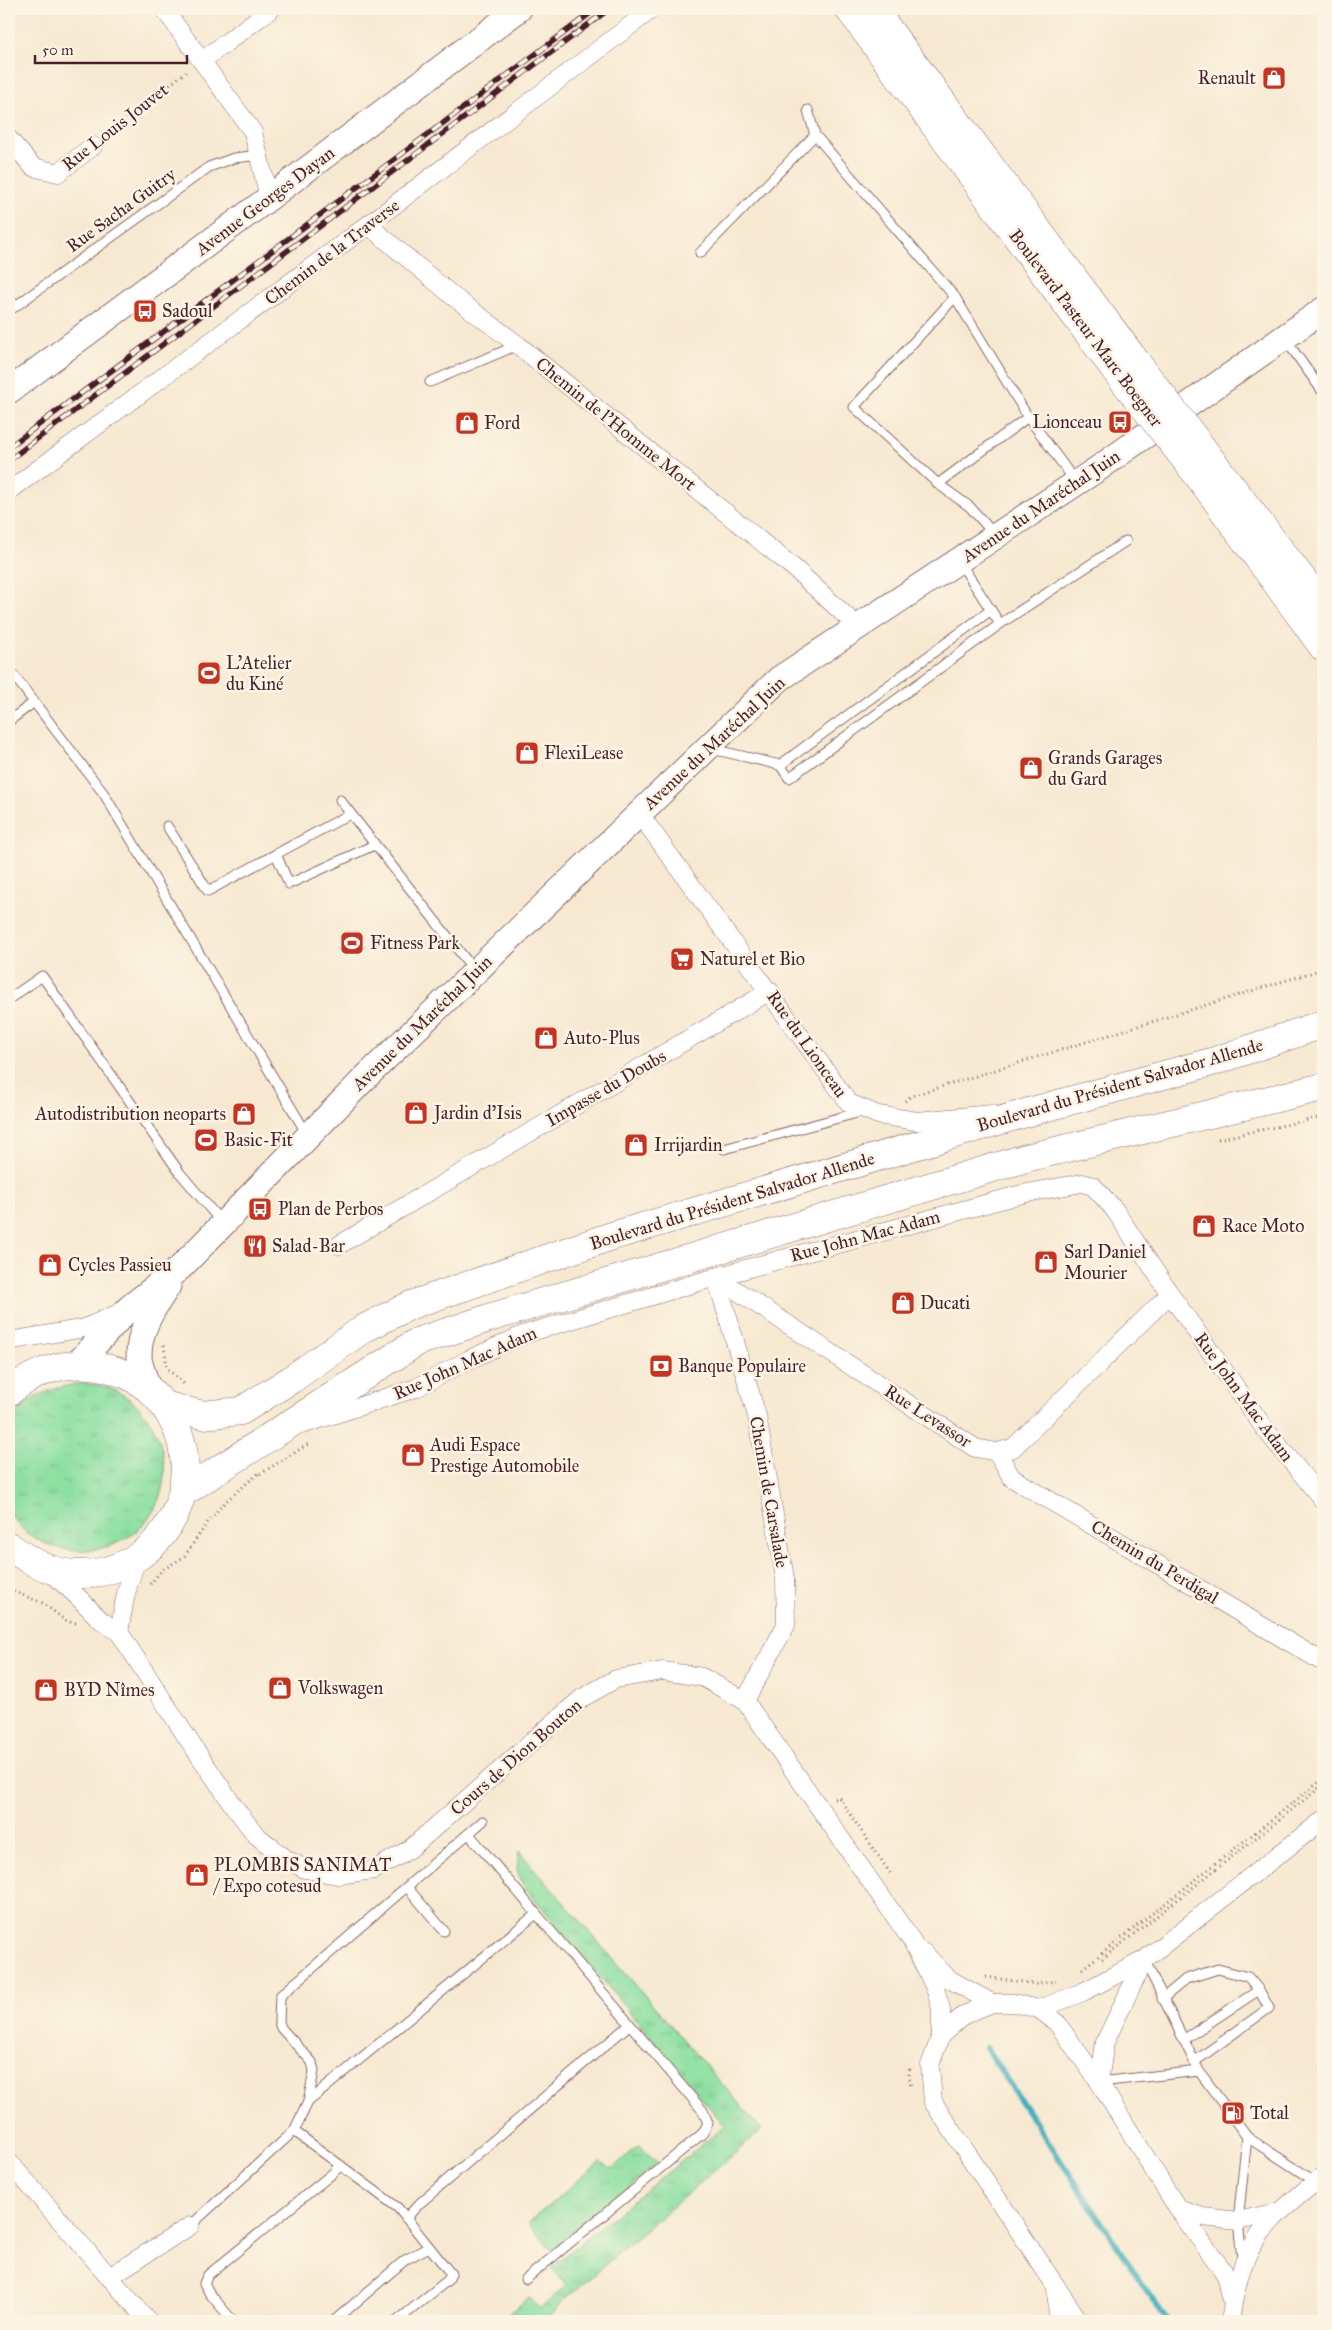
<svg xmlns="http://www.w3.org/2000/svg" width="1332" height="2330" font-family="'IM FELL Great Primer',serif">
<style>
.grass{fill:url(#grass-tufts);stroke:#6a7f66}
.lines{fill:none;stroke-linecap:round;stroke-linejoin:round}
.stream{stroke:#41afbd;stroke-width:6}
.lane-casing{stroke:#876665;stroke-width:11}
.street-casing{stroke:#876665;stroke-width:19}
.secondary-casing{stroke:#876665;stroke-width:27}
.primary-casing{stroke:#876665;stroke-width:29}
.path{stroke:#876665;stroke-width:3;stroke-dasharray:1 4;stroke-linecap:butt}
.lane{stroke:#fff;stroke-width:9}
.street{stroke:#fff;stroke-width:18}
.secondary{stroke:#fff;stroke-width:25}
.primary{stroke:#fff;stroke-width:28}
.rail-casing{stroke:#4a1f2b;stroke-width:5.5}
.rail{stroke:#fcf5e5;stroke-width:4;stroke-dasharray:11;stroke-linecap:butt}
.primary-bridge-casing{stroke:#876665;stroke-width:29;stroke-linecap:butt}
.primary-bridge{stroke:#fff;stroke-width:28}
.labels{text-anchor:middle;stroke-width:5;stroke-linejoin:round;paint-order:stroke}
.poi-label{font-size:18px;fill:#4a1f2b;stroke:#fcf5e5;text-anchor:start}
.street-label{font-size:18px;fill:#4a1f2b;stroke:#fcf5e5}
</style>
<defs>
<pattern id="grass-tufts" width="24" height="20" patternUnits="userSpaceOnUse" patternTransform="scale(1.25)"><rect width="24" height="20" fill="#8bdfa0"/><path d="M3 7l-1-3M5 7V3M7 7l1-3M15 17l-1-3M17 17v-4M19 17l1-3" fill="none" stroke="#79bf8a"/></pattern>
</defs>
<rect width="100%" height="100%" fill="#fcf5e5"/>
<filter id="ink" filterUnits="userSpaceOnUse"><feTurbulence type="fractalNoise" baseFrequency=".02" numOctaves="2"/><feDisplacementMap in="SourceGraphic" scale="10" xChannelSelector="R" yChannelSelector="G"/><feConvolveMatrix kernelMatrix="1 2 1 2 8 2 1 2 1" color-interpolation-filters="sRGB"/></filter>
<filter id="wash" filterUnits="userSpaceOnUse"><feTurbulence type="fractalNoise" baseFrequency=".0096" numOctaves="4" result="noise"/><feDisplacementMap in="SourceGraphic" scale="20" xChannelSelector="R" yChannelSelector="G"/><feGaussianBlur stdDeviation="1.12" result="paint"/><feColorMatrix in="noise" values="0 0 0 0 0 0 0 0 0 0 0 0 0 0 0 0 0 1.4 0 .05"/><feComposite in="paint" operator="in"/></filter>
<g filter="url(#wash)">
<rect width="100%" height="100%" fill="#f7e9d1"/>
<!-- grass -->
<g class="grass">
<path d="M83,1383C91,1385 101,1385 109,1388C156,1406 178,1463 155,1508C131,1553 70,1563 30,1535C22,1530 15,1520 9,1513V1424C25,1396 53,1387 83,1383Z"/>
<polygon points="519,1851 762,2130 564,2300 547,2321 501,2321 529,2297 540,2309 566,2285 551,2267 725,2126 523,1885 517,1870"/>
<polygon points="640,2146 658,2163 552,2250 528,2223 600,2162 612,2169 636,2147"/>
</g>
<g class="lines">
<!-- stream -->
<polyline class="stream" points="986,2048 1167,2321"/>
</g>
</g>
<g filter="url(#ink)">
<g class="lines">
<!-- lane casing -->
<g class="lane-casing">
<g id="lane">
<polyline points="808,110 815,135"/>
<polyline points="700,253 815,135 955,297 854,407 938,484 970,507 994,534"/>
<polyline points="9,307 13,308 209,167 234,158 260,155"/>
<polyline points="1285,339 1323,392"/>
<polyline points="430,382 518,345"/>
<polyline points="1028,417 1075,481"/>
<polyline points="938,484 1028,417 955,297"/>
<polyline points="959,561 1000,624 1126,541"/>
<polyline points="991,610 780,765 789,778 1000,624"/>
<polyline points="9,669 104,794 307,1134"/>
<polyline points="9,721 34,702"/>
<polyline points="712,749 780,765"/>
<polyline points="340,800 474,970"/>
<polyline points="167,826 208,891 350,814"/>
<polyline points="276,854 289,884 374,845"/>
<polyline points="9,999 42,976 180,1173 223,1224"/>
<polyline points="724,1149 864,1111"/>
<polyline points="469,1834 703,2111 708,2123 703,2133 526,2279"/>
<polyline points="407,1887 444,1931"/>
<polyline points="1145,1961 1199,2071 1247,2137 1316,2182"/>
<polyline points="1162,1999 1186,1979 1218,1969 1248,1977 1259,1990 1183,2040"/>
<polyline points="1194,2062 1269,2008 1259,1990"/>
<polyline points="1099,2082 1199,2071"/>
<polyline points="308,2102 314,2071 312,2062 281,2028 279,2022 280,1996 483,1821"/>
<polyline points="294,2131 398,2208 451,2274 448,2280 397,2321"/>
<polyline points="406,2218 420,2203 629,2025"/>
<polyline points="190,2226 294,2131 308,2102 536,1914"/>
<polyline points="1242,2259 1238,2221 1247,2137"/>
<polyline points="233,2321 210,2294 204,2283 208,2275 333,2173 340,2165"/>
<polyline points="334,2321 405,2260 429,2247"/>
</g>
</g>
<!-- street casing -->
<g class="street-casing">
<g id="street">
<polyline points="164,9 253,132 269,198"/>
<polyline points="203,60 271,9"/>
<polyline points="9,139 33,167 58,173 93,146"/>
<polyline points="368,225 454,297 518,345 794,568 859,628"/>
<polyline points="9,491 368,225 652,9"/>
<polyline points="639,813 849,1103 878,1115 917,1121 992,1114"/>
<polyline points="339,1245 770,991"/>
<polyline points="716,1277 975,1448 997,1452 1013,1448 1170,1294"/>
<polyline points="716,1277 757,1416 785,1578 786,1625 745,1701"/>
<polyline points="9,1341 85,1328 121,1312"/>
<polyline points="305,1424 416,1388 468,1360 525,1334 716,1277 853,1240 1022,1194 1082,1183 1093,1186 1114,1209 1170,1294 1265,1429 1323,1500"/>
<polyline points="997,1452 1012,1478 1323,1662"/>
<path d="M49,1571C59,1580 70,1589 79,1598C92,1611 102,1624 119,1632L188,1739L235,1808L256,1835L286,1859L305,1869L337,1875L374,1870L410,1849L582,1698L616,1679L663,1671L702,1677L745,1701L912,1941L935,1988L941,2009V2035"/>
<polyline points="119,1632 126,1593 137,1558"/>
<polyline points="923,1952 949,1979 992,2003"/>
<polyline points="1039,2009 1083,1992 1144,1960 1323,1820"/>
<polyline points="1099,2082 1105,2042 1144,1960"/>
<polyline points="9,2162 148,2321"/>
<polyline points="1178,2209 1203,2217 1238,2221 1278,2212"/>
<polyline points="109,2277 190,2226"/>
<polyline points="1056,2286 1058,2321"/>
<path d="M1233,2302C1236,2291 1238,2279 1242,2268C1255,2228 1292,2201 1323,2176"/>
<polyline points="1079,2321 933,2102 930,2065 941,2035 964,2015 992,2003 1013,2003 1039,2009 1057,2023 1099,2082 1178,2209 1224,2272 1233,2303 1230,2321"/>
</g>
</g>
<!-- secondary casing -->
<g class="secondary-casing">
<g id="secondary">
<polyline points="9,391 269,198 519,9"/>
<polyline points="77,1364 130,1307 181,1267 366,1077 779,679 1099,468 1323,310"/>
<path d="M148,1388C145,1378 140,1367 139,1358C138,1329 154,1308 168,1286"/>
</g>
</g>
<!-- primary casing -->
<g class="primary-casing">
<g id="primary">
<polyline points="849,9 1116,371"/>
<polyline points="873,9 1134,359"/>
<polyline points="1215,465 1323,606"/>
<polyline points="1200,478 1323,647"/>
<path d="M9,1392C37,1369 71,1359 107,1368C135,1375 157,1392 171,1417C210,1486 162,1573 81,1574C54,1575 30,1562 9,1546"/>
<polyline points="164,1405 203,1415 241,1411 292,1379 363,1329 411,1305 609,1237 1029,1112 1215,1061 1323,1024"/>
<polyline points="184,1492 417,1342 489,1318 1026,1158 1323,1087"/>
</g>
</g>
<!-- path -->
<g class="path">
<polyline points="106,133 186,72"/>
<polyline points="905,1101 911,1096 1323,969"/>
<polyline points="1218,1139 1323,1117"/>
<polyline points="164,1345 167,1368 184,1384"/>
<polyline points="260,1474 310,1443"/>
<polyline points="150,1584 162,1570 184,1557 210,1519 226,1501 259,1473"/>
<polyline points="9,1590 43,1603 67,1622 77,1623"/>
<polyline points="834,1799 839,1798 890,1873"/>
<polyline points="1102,1959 1323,1785"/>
<polyline points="1082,1969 1323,1779"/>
<polyline points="986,1977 1036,1984 1056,1981"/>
<polyline points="910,2069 909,2075 911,2088"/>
</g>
<!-- lane -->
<use href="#lane" class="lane"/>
<!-- street -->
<use href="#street" class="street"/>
<!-- secondary -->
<use href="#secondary" class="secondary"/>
<!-- primary -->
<use href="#primary" class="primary"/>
<!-- rail casing -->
<g class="rail-casing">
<g id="rail">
<polyline points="9,447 596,9"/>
<polyline points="9,460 609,9"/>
</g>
</g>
<!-- rail -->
<use href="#rail" class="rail"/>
<!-- primary-bridge casing -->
<g class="primary-bridge-casing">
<g id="primary-bridge">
<polyline points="1134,359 1215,465"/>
<polyline points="1116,371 1200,478"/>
</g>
</g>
<!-- primary-bridge -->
<use href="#primary-bridge" class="primary-bridge"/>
</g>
</g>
<!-- icons -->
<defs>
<g id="shop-square" transform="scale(1.25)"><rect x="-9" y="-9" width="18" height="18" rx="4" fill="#c8321e" stroke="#fcf5e5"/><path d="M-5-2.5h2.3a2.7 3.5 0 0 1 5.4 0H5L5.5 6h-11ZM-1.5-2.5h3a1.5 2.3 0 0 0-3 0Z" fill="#fff"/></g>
<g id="bus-square" transform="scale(1.25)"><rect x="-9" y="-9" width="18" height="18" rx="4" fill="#c8321e" stroke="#fcf5e5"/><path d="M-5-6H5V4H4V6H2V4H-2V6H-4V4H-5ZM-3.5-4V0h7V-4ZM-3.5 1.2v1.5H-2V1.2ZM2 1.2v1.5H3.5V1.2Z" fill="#fff"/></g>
<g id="stadium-square" transform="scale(1.25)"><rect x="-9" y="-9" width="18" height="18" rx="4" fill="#c8321e" stroke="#fcf5e5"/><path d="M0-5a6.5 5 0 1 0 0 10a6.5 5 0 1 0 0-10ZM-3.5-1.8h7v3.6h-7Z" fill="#fff"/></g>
<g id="supermarket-square" transform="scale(1.25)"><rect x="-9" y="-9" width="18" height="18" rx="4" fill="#c8321e" stroke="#fcf5e5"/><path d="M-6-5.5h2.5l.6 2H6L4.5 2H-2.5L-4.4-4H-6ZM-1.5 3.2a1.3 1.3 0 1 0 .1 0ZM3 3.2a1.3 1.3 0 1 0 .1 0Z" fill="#fff"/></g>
<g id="restaurant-square" transform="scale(1.25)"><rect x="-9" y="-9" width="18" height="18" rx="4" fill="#c8321e" stroke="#fcf5e5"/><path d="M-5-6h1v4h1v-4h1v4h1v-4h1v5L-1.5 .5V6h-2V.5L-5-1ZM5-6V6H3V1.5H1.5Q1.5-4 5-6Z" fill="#fff"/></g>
<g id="bank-square" transform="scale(1.25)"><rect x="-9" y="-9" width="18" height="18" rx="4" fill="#c8321e" stroke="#fcf5e5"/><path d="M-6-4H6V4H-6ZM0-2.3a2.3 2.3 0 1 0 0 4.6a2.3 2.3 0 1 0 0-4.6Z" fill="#fff"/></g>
<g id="fuel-square" transform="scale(1.25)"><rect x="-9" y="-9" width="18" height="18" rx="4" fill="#c8321e" stroke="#fcf5e5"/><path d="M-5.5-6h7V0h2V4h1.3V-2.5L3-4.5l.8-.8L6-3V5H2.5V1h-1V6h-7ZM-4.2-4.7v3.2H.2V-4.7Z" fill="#fff"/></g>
</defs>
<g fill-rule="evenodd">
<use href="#shop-square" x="1274" y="78"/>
<use href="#bus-square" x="145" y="311"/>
<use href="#bus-square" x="1120" y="422"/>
<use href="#shop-square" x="467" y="423"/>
<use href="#stadium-square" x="209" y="673"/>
<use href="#shop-square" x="527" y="753"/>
<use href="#shop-square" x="1031" y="768"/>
<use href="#stadium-square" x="352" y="943"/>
<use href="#supermarket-square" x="682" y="959"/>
<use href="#shop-square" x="546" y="1038"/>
<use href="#shop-square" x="416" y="1113"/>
<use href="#shop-square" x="244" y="1114"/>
<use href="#stadium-square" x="206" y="1140"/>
<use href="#shop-square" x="636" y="1145"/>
<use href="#bus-square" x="260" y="1209"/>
<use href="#shop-square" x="1204" y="1226"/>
<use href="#restaurant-square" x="255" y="1246"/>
<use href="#shop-square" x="1046" y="1262"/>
<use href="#shop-square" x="50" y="1265"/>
<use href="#shop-square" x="903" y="1303"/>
<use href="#bank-square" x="661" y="1366"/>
<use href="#shop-square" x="413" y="1455"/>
<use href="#shop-square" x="280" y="1688"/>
<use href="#shop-square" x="46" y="1690"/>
<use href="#shop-square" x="197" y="1875"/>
<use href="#fuel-square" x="1233" y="2113"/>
</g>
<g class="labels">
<!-- poi labels -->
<g class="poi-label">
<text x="1256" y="84" text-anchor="end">Renault</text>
<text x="162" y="317">Sadoul</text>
<text x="1102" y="428" text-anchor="end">Lionceau</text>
<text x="484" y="429">Ford</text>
<text x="226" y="669">L'Atelier<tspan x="226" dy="21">du Kiné</tspan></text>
<text x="544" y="759">FlexiLease</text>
<text x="1048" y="764">Grands Garages<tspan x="1048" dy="21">du Gard</tspan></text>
<text x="370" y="949">Fitness Park</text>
<text x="700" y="965">Naturel et Bio</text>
<text x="564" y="1044">Auto-Plus</text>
<text x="434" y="1119">Jardin d'Isis</text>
<text x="226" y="1120" text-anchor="end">Autodistribution neoparts</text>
<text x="224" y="1146">Basic-Fit</text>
<text x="654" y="1151">Irrijardin</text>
<text x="278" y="1215">Plan de Perbos</text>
<text x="1222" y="1232">Race Moto</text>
<text x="272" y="1252">Salad-Bar</text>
<text x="1064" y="1258">Sarl Daniel<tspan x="1064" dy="21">Mourier</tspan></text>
<text x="68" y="1271">Cycles Passieu</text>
<text x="920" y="1309">Ducati</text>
<text x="678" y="1372">Banque Populaire</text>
<text x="430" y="1451">Audi Espace<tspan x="430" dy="21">Prestige Automobile</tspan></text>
<text x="298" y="1694">Volkswagen</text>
<text x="64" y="1696">BYD Nîmes</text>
<text x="214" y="1871">PLOMBIS SANIMAT<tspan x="214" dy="21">/ Expo cotesud</tspan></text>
<text x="1250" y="2119">Total</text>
</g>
<!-- street labels -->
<g class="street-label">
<text transform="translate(115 127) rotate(-38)" y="6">Rue Louis Jouvet</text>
<text transform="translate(265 201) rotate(-37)" y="6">Avenue Georges Dayan</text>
<text transform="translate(121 210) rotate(-36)" y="6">Rue Sacha Guitry</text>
<text transform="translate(332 252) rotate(-37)" y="6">Chemin de la Traverse</text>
<text transform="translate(1086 328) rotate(53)" y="6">Boulevard Pasteur Marc Boegner</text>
<text transform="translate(616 424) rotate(39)" y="6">Chemin de l'Homme Mort</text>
<text transform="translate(1041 506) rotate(-34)" y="6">Avenue du Maréchal Juin</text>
<text transform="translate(714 743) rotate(-43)" y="6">Avenue du Maréchal Juin</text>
<text transform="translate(422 1023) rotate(-44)" y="6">Avenue du Maréchal Juin</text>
<text transform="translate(807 1044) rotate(55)" y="6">Rue du Lionceau</text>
<text transform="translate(1120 1085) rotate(-16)" y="6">Boulevard du Président Salvador Allende</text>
<text transform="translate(606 1088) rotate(-30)" y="6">Impasse du Doubs</text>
<text transform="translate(732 1201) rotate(-17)" y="6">Boulevard du Président Salvador Allende</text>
<text transform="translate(865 1236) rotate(-15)" y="6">Rue John Mac Adam</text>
<text transform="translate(465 1363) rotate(-24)" y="6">Rue John Mac Adam</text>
<text transform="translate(1244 1397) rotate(54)" y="6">Rue John Mac Adam</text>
<text transform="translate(928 1416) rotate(33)" y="6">Rue Levassor</text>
<text transform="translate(769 1492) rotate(80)" y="6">Chemin de Carsalade</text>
<text transform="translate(1155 1562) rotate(31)" y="6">Chemin du Perdigal</text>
<text transform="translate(516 1757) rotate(-41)" y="6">Cours de Dion Bouton</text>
</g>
</g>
<!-- margin -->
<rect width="1332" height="2330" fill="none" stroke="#fcf5e5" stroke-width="30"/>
<!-- scale -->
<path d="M35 55v8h152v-8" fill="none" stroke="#4a1f2b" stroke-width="2.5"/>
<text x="42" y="55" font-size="15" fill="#4a1f2b" stroke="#fcf5e5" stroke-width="4" paint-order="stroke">50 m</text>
</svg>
